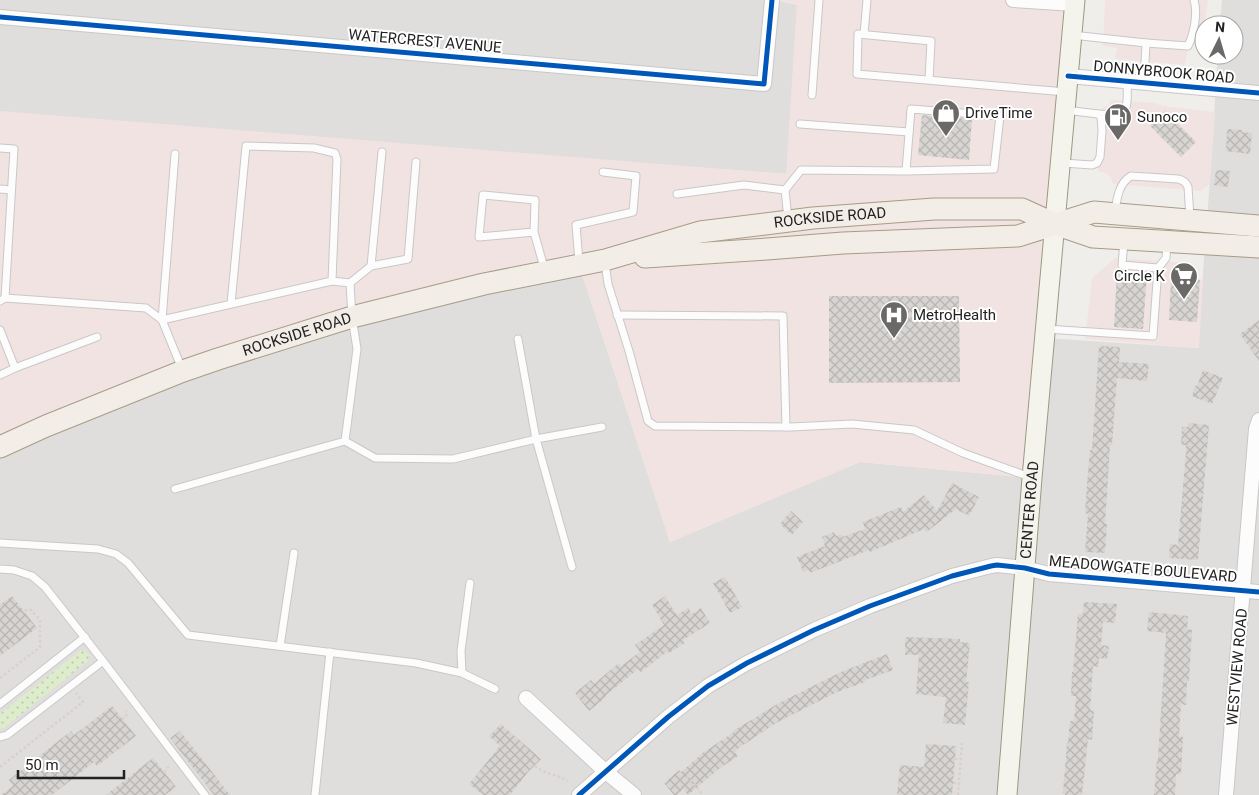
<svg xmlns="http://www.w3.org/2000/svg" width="1259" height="795" font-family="Roboto,sans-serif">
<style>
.residential{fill:#dfdedc}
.commercial{fill:#f1e3e1}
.grass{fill:url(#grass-dots)}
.building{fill:url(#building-cross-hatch)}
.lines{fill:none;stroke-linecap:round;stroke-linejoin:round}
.service-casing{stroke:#c9c8c7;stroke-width:9}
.minor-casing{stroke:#c9c8c7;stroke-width:16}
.secondary-casing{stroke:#999a82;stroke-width:21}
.primary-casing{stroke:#a79c86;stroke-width:23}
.path{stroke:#dccecd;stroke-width:2.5;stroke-dasharray:2.5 2.5;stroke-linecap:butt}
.service{stroke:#fdfcfc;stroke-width:7}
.minor{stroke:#fdfcfc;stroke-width:14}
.secondary{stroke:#f4f4ed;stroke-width:19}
.primary{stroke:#f3ede7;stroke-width:21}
.cycleway-casing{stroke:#fff;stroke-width:8}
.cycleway{stroke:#0057b8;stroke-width:5}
.labels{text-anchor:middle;stroke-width:4;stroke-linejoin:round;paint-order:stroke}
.street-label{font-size:15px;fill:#222;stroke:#fff}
.poi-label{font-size:15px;fill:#222;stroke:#fff;text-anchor:start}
</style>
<defs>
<pattern id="grass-dots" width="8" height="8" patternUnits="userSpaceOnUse" patternTransform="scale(1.25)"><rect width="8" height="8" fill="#ddeccb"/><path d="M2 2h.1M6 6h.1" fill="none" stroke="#bdcaae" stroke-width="1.8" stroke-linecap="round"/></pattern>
<pattern id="building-cross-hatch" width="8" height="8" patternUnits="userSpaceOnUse" patternTransform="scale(1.25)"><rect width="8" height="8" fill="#d7d4d2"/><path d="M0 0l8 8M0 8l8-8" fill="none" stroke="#b8b6b4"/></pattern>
</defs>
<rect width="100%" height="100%" fill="#f0eeeb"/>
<!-- residential -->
<g class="residential">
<polygon points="0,0 776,0 797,5 787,174 0,117"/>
<polygon points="1222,0 1259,0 1259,226 1207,222 1218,55 1234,55 1234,25 1220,25"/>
<polygon points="1205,243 1259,247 1259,795 0,795 0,447 183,371 579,265 670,542 860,462 1032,478 1045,338 1198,348"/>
</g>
<!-- commercial -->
<g class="commercial">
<polygon points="776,0 1075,0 1032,478 860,462 670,542 579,265 352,317 0,447 0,111 786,174 797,5"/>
<polygon points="1105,0 1208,0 1204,28 1196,35 1189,45 1185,65 1115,59 1117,48 1103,46"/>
<polygon points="1111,100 1154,103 1162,106 1215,112 1210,184 1201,191 1113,184 1111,177 1104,172 1098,172 1097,148 1098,131 1103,107 1108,106"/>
<polygon points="1115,258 1190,263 1191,277 1203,280 1199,348 1085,339 1092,278"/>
</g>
<!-- grass -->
<path class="grass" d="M80,651C86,650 88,652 90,657L88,661L4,728L0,729V714Z"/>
<!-- building -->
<g class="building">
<polygon points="1165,111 1196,142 1181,157 1150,126"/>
<polygon points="922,115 972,119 969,160 918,155"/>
<polygon points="1227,129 1242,130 1242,132 1252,133 1250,154 1226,151"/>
<polygon points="1216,170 1230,171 1228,187 1214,185"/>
<polygon points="1117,272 1147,274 1143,329 1114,327"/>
<polygon points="1171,278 1200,280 1197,322 1169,320"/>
<polygon points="829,296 959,296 960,382 829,383"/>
<polygon points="1259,320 1259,361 1240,334"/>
<polygon points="1099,346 1120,347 1119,362 1149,364 1147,381 1117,378 1112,445 1110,445 1108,478 1105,524 1107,524 1105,553 1085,552 1088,514 1085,513 1087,484 1090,450 1092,450"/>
<polygon points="1203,370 1223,378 1212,404 1192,396 1195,386 1197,386"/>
<polygon points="1188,423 1209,425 1198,560 1169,558 1170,544 1178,545 1186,452 1186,445 1181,445 1182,427 1188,427"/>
<polygon points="952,483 979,497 969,516 956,509 924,534 926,532 924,529 870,552 869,550 810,573 809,570 803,572 797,557 825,546 822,537 834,532 836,536 841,534 842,537 865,529 863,522 901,507 903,512 924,495 937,511"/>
<polygon points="791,511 803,522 792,535 780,524"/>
<polygon points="725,577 742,607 730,613 713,583"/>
<polygon points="12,596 37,628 0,656 0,605"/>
<polygon points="665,596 677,615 688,608 692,614 701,608 710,623 683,640 685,643 669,653 668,651 641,672 638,669 605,696 606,697 589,711 575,693 591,680 594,684 619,663 621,666 640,652 635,645 664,625 652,605"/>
<polygon points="1084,602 1117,604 1115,623 1103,622 1101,645 1109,646 1107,659 1099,658 1098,667 1093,666 1090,710 1094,710 1092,740 1088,739 1082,795 1065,795 1065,793 1063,793 1067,743 1068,743 1070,721 1074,721 1076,696 1071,696 1072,672 1073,672 1078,614 1083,614"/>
<polygon points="1149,612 1188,616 1187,629 1192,630 1189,681 1187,681 1186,705 1181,704 1179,736 1183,737 1181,774 1176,774 1175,795 1154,795 1157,759 1158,759 1166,633 1147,631"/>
<polygon points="905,637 960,639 960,642 970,643 966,682 969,682 965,725 943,723 946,697 916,694 919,655 905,655"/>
<polygon points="887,654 893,670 865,680 865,682 837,692 776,723 736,750 737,751 735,752 738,756 720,768 688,795 683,789 677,795 674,795 664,783 679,770 681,772 704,752 734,732 733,731 779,703 841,672"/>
<polygon points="112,706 136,736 97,766 94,762 52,795 1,795 13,786 9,780 71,731 74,735"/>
<polygon points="501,724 541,759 528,772 510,795 483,795 469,784 500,746 489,736"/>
<polygon points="180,731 220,782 230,795 214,795 170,738"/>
<polygon points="926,744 956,746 952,795 897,795 900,765 924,767"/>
<polygon points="153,758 176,787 165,795 106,795"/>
</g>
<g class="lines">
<!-- service casing -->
<g class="service-casing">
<g id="service">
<polyline points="864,34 867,0"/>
<polyline points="1072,35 1146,43 1144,82"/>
<path d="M1146,43L1188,46C1194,34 1198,13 1194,0"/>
<polyline points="929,80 931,41 858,34 857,74 1066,92"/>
<polyline points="812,95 819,0"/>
<path d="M1098,114C1105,114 1113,116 1119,115C1130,114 1127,89 1127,81"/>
<polyline points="800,124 909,132"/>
<polyline points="0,148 14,149 5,298"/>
<polyline points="175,154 162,320 332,281 337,159 335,153 314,148 246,146 231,304"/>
<polyline points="416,162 408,259 371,266 350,283 352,317 357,349 345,441 375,458 453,459 536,439 602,427"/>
<polyline points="1063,163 1092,165 1097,163 1100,157 1102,131 1101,117 1098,114 1065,110"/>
<polyline points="0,189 11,190"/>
<polyline points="785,190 801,170 906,171 994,169 1000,116 911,109 906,171"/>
<polyline points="677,194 744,185 785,190 788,219"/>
<path d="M1115,211C1117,198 1119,183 1131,176L1178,179C1183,180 1186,182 1188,187L1190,218"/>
<polyline points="534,232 479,237 483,195 535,200 534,232 545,271"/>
<polyline points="1124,241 1122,265 1158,268"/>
<polyline points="579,262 576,225 633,212 636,176 603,172"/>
<polyline points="605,263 608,284 629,351 648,421 655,426 791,427 852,424 914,430 963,453 1030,477"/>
<polyline points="371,266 382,152"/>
<polyline points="332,281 350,283"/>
<polyline points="0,301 5,298 146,308 162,320 182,369"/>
<polyline points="617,315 783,316 786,427"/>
<polyline points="1046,329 1153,336 1158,268 1166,258 1167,244"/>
<polyline points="0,330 15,368 97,337"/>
<polyline points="518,339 536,439 572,567"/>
<polyline points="0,375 15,368"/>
<polyline points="175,489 345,441"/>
<polyline points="0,543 98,549 116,554 128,563 188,635 416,663 462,673 495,689"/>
<polyline points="0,569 14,570 32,576 45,587 103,661 205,795"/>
<polyline points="280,646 294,553"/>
<polyline points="462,673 461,651 470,583"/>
<polyline points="0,704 85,637"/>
<polyline points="0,737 7,735 103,661"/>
<polyline points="315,795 330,652"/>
</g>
</g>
<!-- minor casing -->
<g class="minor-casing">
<g id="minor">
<polyline points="1013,0 1074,4"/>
<polyline points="0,17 764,84 772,0"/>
<polyline points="1068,76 1259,93"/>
<polyline points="526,698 606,772 634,795"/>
<polyline points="579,795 668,717 708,686 747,663 814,630 870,606 952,576 991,566 997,565 1025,568 1049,574 1259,592"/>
<polyline points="1226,795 1256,429 1259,420"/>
</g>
</g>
<!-- secondary casing -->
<g class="secondary-casing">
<g id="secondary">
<path id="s1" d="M1007,795L1032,478L1075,0"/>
</g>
</g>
<!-- primary casing -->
<g class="primary-casing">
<g id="primary">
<polyline points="645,257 767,249 843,243 1018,236 1094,212 1259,226"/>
<path id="s2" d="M0,447L46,426L183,371L218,359L352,317L484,284L605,260L700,232L813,218L934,209H1022L1055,224L1093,237L1259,247"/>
</g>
</g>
<!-- path -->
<g class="path">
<polyline points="0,678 40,647 40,620 31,610 26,610 23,611"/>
<polyline points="122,719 126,717 127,712 126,711"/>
<polyline points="955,759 961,759"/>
<path d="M535,766C546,775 557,774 568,781"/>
<polyline points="0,767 83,702 76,693"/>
<polyline points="164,772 167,770 168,766 167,764"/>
<polyline points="687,776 700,791 702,795"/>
<polyline points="953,783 959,783"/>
<polyline points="958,795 962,743"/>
</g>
<!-- service -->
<use href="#service" class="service"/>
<!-- minor -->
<use href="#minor" class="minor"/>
<!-- secondary -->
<use href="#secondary" class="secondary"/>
<!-- primary -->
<use href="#primary" class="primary"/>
<!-- cycleway casing -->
<g class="cycleway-casing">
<g id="cycleway">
<polyline points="0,17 764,84 772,0"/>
<polyline points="1068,76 1259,93"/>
<polyline points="579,795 668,717 708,686 747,663 814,630 870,606 952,576 991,566 997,565 1025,568 1049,574 1259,592"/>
</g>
</g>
<!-- cycleway -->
<use href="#cycleway" class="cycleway"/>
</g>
<!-- icons -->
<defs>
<g id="shop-pin" transform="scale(1.4375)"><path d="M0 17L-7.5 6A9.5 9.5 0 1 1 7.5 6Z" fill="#6a6968" stroke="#fff"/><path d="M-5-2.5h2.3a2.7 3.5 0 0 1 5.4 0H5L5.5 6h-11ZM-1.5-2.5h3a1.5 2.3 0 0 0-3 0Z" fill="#fff"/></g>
<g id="fuel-pin" transform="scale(1.4375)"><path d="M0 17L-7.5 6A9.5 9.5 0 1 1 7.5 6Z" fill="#6a6968" stroke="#fff"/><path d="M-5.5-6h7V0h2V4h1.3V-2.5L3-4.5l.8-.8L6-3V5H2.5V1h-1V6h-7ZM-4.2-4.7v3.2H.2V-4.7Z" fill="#fff"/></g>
<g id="supermarket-pin" transform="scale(1.4375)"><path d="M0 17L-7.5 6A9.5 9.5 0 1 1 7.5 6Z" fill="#6a6968" stroke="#fff"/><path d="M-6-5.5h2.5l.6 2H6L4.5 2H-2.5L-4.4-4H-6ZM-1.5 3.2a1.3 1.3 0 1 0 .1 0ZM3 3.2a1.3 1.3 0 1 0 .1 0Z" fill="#fff"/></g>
<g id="hospital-pin" transform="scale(1.4375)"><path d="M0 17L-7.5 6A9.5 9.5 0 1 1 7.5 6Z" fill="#6a6968" stroke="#fff"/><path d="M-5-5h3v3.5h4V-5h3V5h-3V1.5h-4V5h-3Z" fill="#fff"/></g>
</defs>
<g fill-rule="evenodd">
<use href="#shop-pin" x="946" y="113"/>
<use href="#fuel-pin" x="1118" y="117"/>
<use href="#supermarket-pin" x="1184" y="276"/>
<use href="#hospital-pin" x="894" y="315"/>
</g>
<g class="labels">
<!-- street labels -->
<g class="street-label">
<text transform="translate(425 41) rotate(5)" y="5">WATERCREST AVENUE</text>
<text transform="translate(1164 72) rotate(5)" y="5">DONNYBROOK ROAD</text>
<text dy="5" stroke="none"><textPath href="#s2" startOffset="865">ROCKSIDE ROAD</textPath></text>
<text dy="5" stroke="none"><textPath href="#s2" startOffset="318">ROCKSIDE ROAD</textPath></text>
<text dy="5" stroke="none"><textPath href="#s1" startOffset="286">CENTER ROAD</textPath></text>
<text transform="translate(1143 569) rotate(5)" y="5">MEADOWGATE BOULEVARD</text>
<text transform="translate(1237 667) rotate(-85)" y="5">WESTVIEW ROAD</text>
</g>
<!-- poi labels -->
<g class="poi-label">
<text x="965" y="118">DriveTime</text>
<text x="1137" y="122">Sunoco</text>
<text x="1165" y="281" text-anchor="end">Circle K</text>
<text x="913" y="320">MetroHealth</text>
</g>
</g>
<!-- north arrow -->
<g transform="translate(1219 40) rotate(5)"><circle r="24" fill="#ffffff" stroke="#a7a7a7"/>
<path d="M0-4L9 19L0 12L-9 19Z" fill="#6a6968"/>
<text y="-8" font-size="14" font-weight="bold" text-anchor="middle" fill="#222222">N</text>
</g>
<!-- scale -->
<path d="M18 770v8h106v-8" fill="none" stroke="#222222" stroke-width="2.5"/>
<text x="25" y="770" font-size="15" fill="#222222" stroke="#ffffff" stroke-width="4" paint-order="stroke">50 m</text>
</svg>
